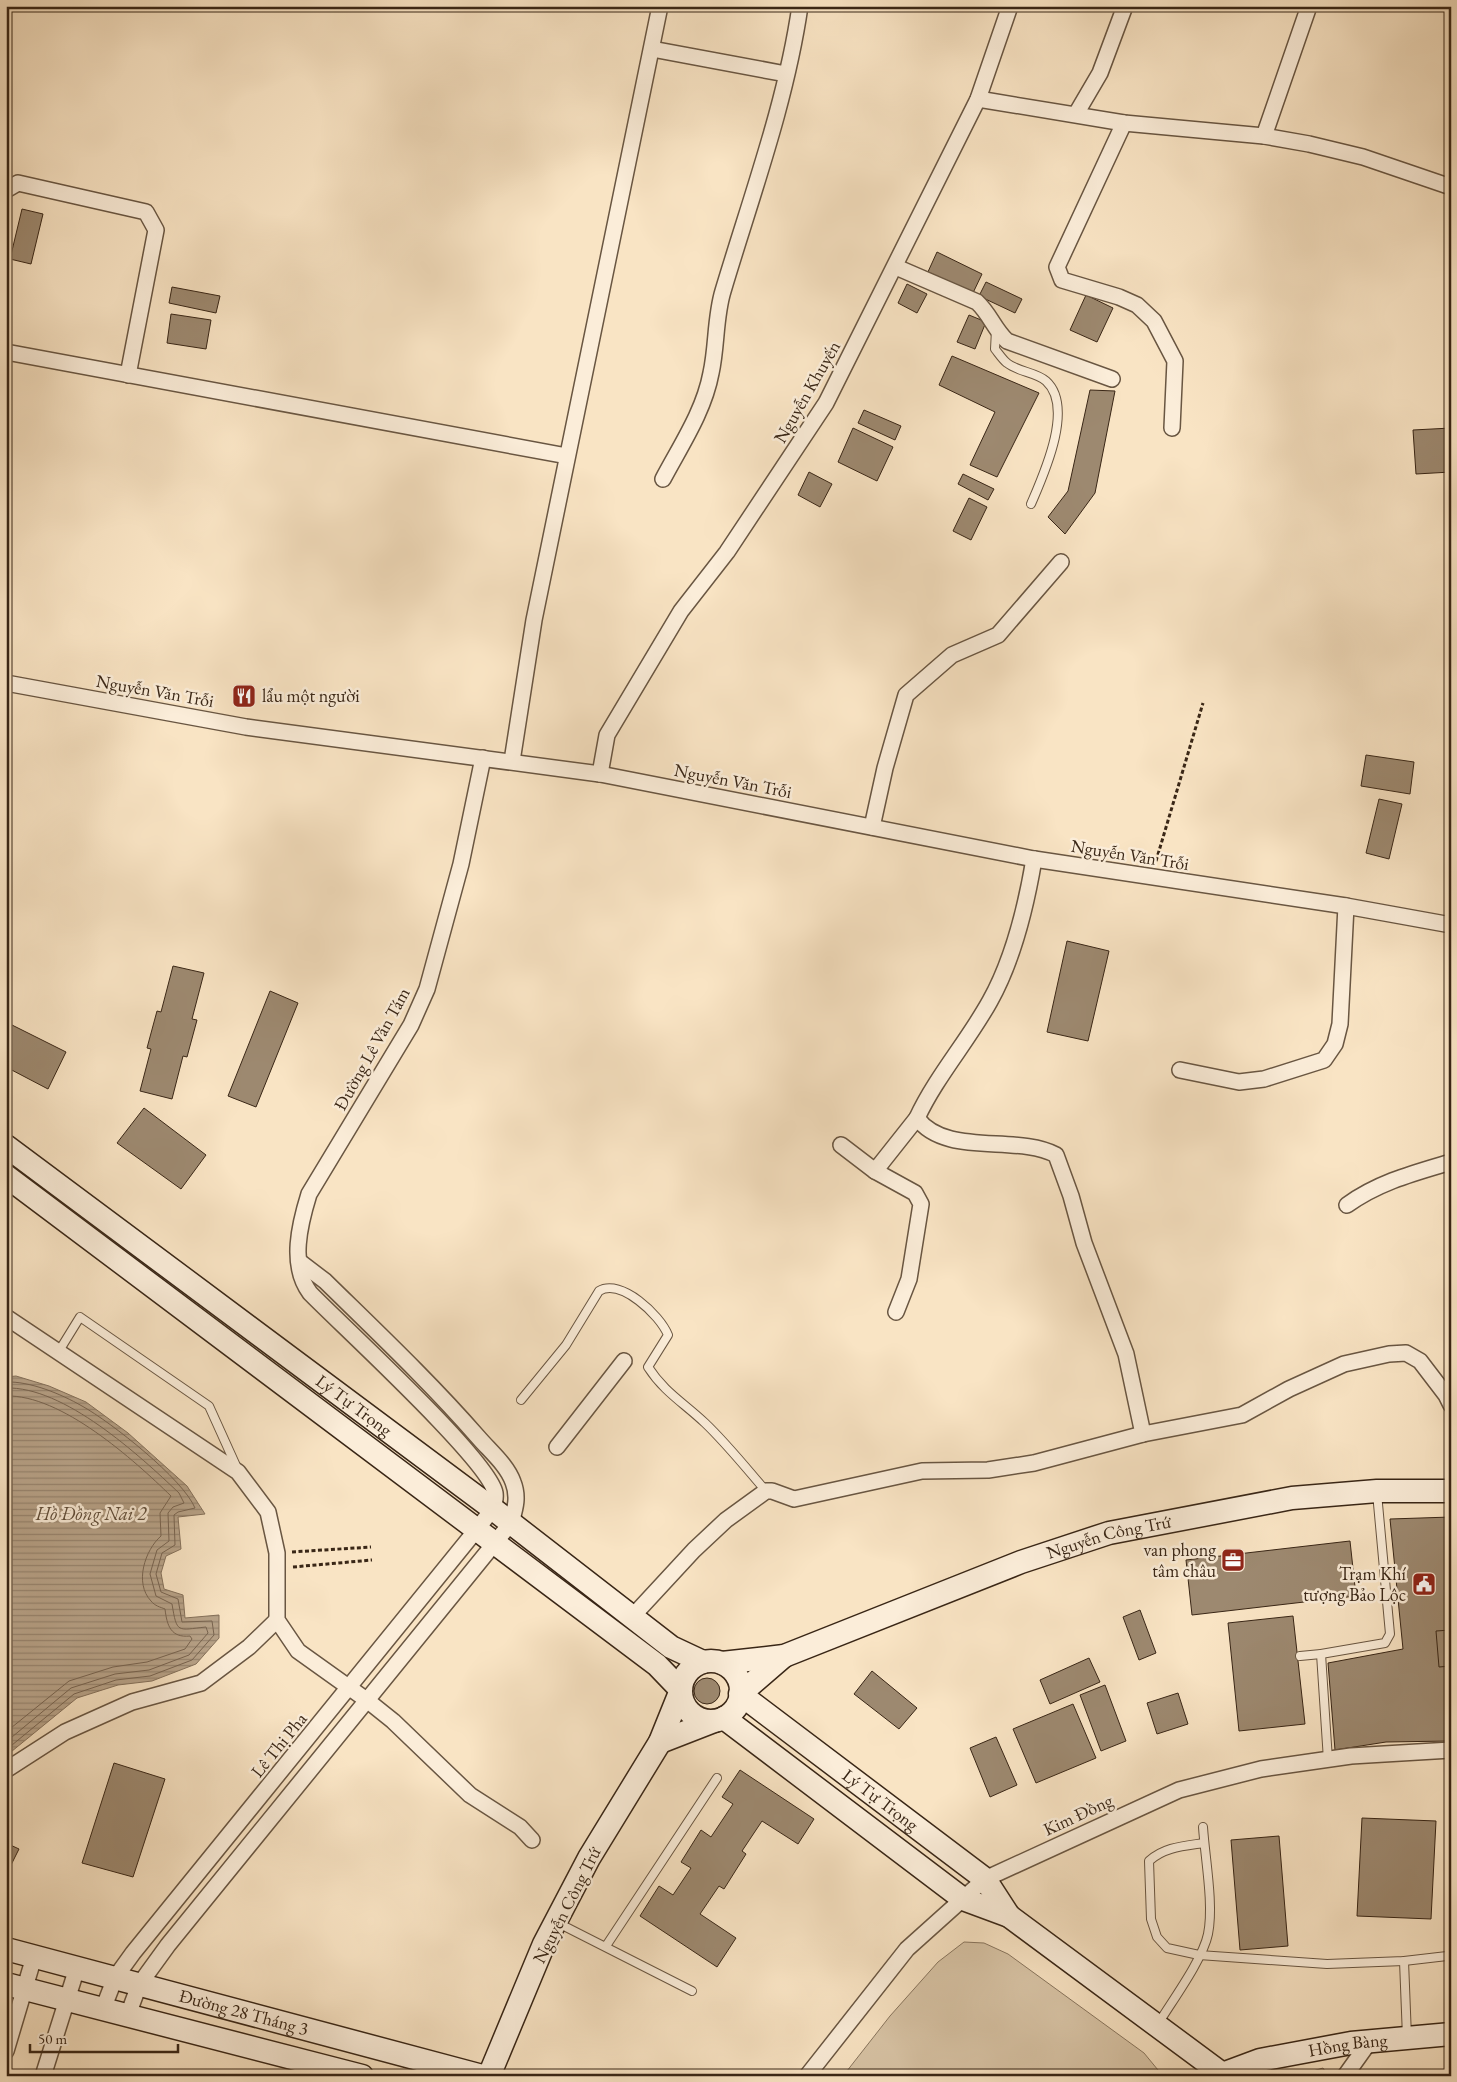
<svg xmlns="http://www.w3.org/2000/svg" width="1457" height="2082" font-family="'EB Garamond',serif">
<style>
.grass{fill:url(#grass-dots);stroke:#88755e}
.park{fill:#d8c4a6;stroke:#88755e}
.water{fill:url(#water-rules);stroke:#85715b}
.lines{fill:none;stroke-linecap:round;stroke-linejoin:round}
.shore{stroke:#786450;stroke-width:1}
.building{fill:#9d8970;stroke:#392616}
.lane-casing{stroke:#695642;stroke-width:10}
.street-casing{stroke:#695642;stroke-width:18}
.secondary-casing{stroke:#392616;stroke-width:25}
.path{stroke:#392616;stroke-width:3;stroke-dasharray:4 2.5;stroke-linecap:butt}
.lane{stroke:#fbedd9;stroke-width:8}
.street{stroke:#fbedd9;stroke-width:15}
.secondary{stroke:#fbedd9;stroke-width:22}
.labels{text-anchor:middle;stroke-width:5;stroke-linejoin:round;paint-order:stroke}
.street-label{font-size:18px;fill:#392616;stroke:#fbedd9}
.poi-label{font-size:18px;fill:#392616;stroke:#fbedd9;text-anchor:end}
.water-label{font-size:19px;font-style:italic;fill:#5f4c38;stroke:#fbedd9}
</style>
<defs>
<pattern id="grass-dots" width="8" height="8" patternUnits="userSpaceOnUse" patternTransform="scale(1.25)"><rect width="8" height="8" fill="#d8c4a6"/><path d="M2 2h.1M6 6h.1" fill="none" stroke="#baa88e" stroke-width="1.8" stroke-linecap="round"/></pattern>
<pattern id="water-rules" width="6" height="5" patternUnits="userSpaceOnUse" patternTransform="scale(1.25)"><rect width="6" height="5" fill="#b8a389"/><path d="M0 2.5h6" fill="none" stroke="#97856f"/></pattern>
</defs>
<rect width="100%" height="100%" fill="#f9e4c4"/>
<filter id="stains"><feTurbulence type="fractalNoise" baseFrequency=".004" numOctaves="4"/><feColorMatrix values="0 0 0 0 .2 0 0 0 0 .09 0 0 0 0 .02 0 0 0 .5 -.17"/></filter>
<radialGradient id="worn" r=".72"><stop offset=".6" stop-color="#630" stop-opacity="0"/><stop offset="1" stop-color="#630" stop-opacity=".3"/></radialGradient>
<!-- grass -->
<polygon class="grass" points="1323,2068 1328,2076 1296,2076"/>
<!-- park -->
<polygon class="park" points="964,1942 984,1943 1008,1954 1144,2053 1158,2070 1157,2076 843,2076 890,2016 938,1962"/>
<!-- water -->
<polygon class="water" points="16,1376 49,1386 86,1402 128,1433 187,1486 205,1514 178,1517 181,1549 166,1556 161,1573 164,1589 183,1595 185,1618 219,1615 219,1638 196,1664 152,1681 118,1685 77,1698 6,1756 6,1377"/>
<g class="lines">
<!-- shore -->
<g class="shore">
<path d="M6,1382C30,1381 61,1394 82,1406C111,1422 183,1479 195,1508L178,1512L174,1515L175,1545L162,1553L156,1574L161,1592L178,1599L182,1622L212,1621L214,1635L192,1660L150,1676L116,1680L74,1694L6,1750"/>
<path d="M6,1388C64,1386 139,1455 179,1493L184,1503L173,1507L168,1513L169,1541L157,1550L150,1574L156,1596L172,1604C177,1634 177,1630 206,1627L208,1633L189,1655L149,1670L115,1674L71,1688L6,1742"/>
<path d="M6,1396C61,1394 134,1460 171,1496L160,1513L161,1536C145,1550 134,1583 151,1601C155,1606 160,1607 165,1609C167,1626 171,1638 190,1636L192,1639L185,1649L147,1662L113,1667L69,1681L6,1732"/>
</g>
</g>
<!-- building -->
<g class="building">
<polygon points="22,209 43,214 31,264 10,259"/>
<polygon points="937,252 982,274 972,295 927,274"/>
<polygon points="986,282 1022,299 1015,313 979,296"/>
<polygon points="907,284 927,294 917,313 898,303"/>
<polygon points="172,287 220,296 216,313 169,303"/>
<polygon points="1086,295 1113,308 1097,342 1070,330"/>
<polygon points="171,314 211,320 206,349 167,343"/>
<polygon points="969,315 986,322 975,349 957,342"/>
<polygon points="952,356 1039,393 997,477 970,465 995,412 939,385"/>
<polygon points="1090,390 1115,391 1095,493 1065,534 1048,517 1068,491"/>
<polygon points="864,410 901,426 895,440 858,423"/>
<polygon points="853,428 893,447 877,481 838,462"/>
<polygon points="1451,428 1451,472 1416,474 1413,430"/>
<polygon points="809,472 832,484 820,507 798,495"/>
<polygon points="963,474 994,489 988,500 958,484"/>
<polygon points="969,498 987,507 971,540 953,531"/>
<polygon points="1366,755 1414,762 1410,794 1361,786"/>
<polygon points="1379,799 1402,804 1389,859 1366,853"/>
<polygon points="1067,941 1109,951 1088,1041 1047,1032"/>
<polygon points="173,966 204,973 192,1019 197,1020 187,1057 183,1056 172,1099 140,1091 151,1049 147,1048 157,1011 161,1012"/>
<polygon points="270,991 298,1003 256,1107 228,1096"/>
<polygon points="6,1022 66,1052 48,1089 6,1067"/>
<polygon points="144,1108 206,1155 181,1189 117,1143"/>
<polygon points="1451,1517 1451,1741 1386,1742 1335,1750 1328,1663 1403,1649 1390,1519"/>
<polygon points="1350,1541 1356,1596 1192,1615 1186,1560"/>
<polygon points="1140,1610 1156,1653 1139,1660 1123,1617"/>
<polygon points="1293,1616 1305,1724 1239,1731 1228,1623"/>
<polygon points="1451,1630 1451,1666 1439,1667 1436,1631"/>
<polygon points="1089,1658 1100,1682 1050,1704 1040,1680"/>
<polygon points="872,1671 917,1708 899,1729 854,1694"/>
<circle cx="707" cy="1691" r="13"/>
<polygon points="1105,1685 1126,1741 1101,1751 1080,1695"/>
<polygon points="1178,1693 1188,1724 1157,1734 1147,1703"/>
<polygon points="1073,1704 1096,1758 1036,1783 1013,1729"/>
<polygon points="996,1737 1017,1785 990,1797 970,1748"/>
<polygon points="114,1763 165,1779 133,1877 82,1863"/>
<polygon points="740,1770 814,1819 798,1844 762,1821 742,1851 746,1854 724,1889 719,1886 700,1914 736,1938 717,1967 640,1916 659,1886 673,1895 691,1868 681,1862 701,1830 711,1837 733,1804 722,1797"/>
<polygon points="1362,1818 1436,1821 1431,1919 1357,1916"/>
<polygon points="1279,1836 1288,1946 1240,1950 1231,1840"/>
<polygon points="6,1843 19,1849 6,1875"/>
</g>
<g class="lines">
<!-- lane casing -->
<g class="lane-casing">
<g id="lane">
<path d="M996,330L995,349C999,354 1003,360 1007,363C1018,372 1036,372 1046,381C1075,407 1043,476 1031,504"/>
<polyline points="59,1351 80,1317 209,1406 237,1468"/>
<path d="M521,1400L566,1345L599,1291C621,1278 660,1315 668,1335L648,1367C664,1392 684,1403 705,1423C727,1444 746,1468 766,1491"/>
<polyline points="1321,1654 1328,1760"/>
<polyline points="1300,1656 1321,1654 1385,1643 1390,1634 1377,1493"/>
<path d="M1204,1843C1184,1846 1164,1847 1149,1861L1151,1919L1157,1937L1167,1948L1199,1955L1327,1964L1404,1961L1447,1956L1451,1952"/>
<polyline points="558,1923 692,1991"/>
<polyline points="606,1946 717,1778"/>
<polyline points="1404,1961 1407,2037"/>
<path d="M1158,2024C1172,2001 1203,1959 1208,1934C1214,1905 1205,1858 1203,1827"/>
</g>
</g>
<!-- street casing -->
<g class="street-casing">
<g id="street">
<polyline points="652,49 786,74"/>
<polyline points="978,99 1124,123 1264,136 1309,144 1363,157 1451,187"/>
<polyline points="1076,114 1100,73 1125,6"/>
<polyline points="1124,123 1057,267 1062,280 1119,297 1137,305 1154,321 1175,361 1172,428"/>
<polyline points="1264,136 1309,6"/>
<polyline points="6,190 18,183 146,212 156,230 128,375"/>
<path d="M896,267L977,302C990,314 994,329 1007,341L1112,379"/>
<polyline points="6,352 567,456"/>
<path d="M663,479C681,445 704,411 711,373C717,346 715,317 723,291C751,197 786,103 800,6"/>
<polyline points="6,683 246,727 600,774 1034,859 1346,906 1451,925"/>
<polyline points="512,761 534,620 660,6"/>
<polyline points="600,774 607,735 681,611 727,552 826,403 978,99 1010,6"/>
<polyline points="872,827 885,768 906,695 952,655 998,635 1061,562"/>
<path d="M1034,859C1026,907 1014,958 990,1001C968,1041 936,1077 917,1118C945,1157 1017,1134 1056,1155L1071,1196L1084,1243L1126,1354L1143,1434"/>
<polyline points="1180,1070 1239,1082 1264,1079 1324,1060 1335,1044 1340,1024 1346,906"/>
<polyline points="841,1145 875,1171 917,1118"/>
<polyline points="875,1171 915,1193 921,1204 909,1279 896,1312"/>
<path d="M1347,1205C1379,1182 1414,1173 1451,1162"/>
<polyline points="6,1317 238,1472 268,1512 277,1553 277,1620 298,1651 368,1701 393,1721 470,1795 520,1827 532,1840"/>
<polyline points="557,1447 624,1361"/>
<polyline points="632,1617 694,1550 726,1520 766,1491 772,1491 794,1499 922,1471 988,1470 1034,1463 1143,1434 1242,1415 1289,1389 1344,1364 1389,1354 1406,1353 1420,1361 1446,1395 1451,1405"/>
<polyline points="6,1770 65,1732 132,1702 201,1683 249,1647 277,1620"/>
<path d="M103,2009L115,1978L133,1953L477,1529C485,1518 497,1508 495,1493C490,1461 341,1325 310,1293C289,1265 300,1223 309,1194L411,1025L427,989L461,864L483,758"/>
<path d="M128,2015L139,1985L168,1945L511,1523C515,1509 519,1497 513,1482C507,1465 490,1451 478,1437C430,1382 377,1332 325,1281L300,1262"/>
<polyline points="6,2051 34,1957"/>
<polyline points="43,2076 77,1968"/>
<polyline points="807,2076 907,1949 985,1879 1179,1790 1261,1769 1351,1756 1451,1750"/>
<polyline points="1345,2076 1370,2041"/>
</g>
</g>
<!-- secondary casing -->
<g class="secondary-casing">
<g id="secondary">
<path id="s1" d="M6,1146L493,1509L671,1647L703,1662"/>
<polyline points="6,1176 657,1665 681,1690 660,1742 589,1858 544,1944 489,2076"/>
<path id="s2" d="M784,1656L740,1694L985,1879L1009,1916"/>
<circle cx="711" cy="1691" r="30"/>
<path id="s3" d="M722,1663L784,1656L1021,1562L1109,1533L1292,1498L1377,1491H1451"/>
<polyline points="724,1718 963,1899 1009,1916 1221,2073"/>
<polyline points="660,1742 714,1721"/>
<path id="s4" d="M6,1949L482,2076"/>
<polyline points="6,1984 362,2076"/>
<path id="s5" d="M1217,2076L1260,2060L1351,2043L1451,2034"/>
</g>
</g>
<!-- path -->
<g class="path">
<polyline points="1156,861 1203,703"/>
<polyline points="292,1552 371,1547"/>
<polyline points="293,1567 372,1560"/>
</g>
<!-- lane -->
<use href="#lane" class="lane"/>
<!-- street -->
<use href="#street" class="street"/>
<!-- secondary -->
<use href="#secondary" class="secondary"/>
</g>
<!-- icons -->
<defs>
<g id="restaurant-square" transform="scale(1.25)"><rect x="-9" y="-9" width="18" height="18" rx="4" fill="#8f2418" stroke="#fbedd9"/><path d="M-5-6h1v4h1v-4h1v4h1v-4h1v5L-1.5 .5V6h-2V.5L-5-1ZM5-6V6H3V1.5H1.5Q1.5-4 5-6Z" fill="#fff"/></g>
<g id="office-square" transform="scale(1.25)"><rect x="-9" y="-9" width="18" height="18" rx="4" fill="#8f2418" stroke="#fbedd9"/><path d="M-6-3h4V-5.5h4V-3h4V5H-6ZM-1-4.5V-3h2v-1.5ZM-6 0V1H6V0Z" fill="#fff"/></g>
<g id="civic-square" transform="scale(1.25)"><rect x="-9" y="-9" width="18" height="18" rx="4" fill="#8f2418" stroke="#fbedd9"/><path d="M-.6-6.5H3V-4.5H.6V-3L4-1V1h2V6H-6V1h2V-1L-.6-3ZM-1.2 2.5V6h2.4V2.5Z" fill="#fff"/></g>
</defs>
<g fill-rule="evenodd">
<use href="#restaurant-square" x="244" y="696"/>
<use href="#office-square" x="1233" y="1560"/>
<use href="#civic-square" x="1424" y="1584"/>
</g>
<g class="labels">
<!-- street labels -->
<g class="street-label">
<text transform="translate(807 392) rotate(-60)" y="6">Nguyễn Khuyến</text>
<text transform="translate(155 691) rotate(10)" y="6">Nguyễn Văn Trỗi</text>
<text transform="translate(733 781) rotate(11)" y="6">Nguyễn Văn Trỗi</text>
<text transform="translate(1130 855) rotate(9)" y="6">Nguyễn Văn Trỗi</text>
<text transform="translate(372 1049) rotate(-61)" y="6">Đường Lê Văn Tám</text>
<text dy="6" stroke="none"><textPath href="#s1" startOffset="434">Lý Tự Trọng</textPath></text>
<text dy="6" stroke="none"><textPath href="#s3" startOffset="409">Nguyễn Công Trứ</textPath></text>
<text transform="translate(279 1745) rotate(-51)" y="6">Lê Thị Pha</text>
<text dy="6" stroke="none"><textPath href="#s2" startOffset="234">Lý Tự Trọng</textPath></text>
<text transform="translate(1078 1815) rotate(-25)" y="6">Kim Đồng</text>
<text transform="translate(567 1905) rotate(-63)" y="6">Nguyễn Công Trứ</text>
<text dy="6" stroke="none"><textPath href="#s4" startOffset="246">Đường 28 Tháng 3</textPath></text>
<text dy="6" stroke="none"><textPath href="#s5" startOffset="135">Hồng Bàng</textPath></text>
</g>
<!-- poi labels -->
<g class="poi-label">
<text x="262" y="702" text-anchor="start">lẩu một người</text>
<text x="1216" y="1556">van phong<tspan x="1216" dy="21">tâm châu</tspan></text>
<text x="1406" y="1580">Trạm Khí<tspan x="1406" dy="21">tượng Bảo Lộc</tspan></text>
</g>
<!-- water labels -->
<g class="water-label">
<text x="91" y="1520">Hồ Đồng Nai 2</text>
</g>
</g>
<!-- margin -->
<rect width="1457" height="2082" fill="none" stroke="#f9e4c4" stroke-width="25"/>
<rect x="8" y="8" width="1442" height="2067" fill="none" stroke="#392616" stroke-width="2.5"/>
<rect x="12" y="12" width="1432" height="2057" fill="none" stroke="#392616"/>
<!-- scale -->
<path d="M30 2044v8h148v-8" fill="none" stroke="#392616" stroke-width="2.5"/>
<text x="38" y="2044" font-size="15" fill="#392616" stroke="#fbedd9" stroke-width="4" paint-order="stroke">50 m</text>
<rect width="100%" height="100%" filter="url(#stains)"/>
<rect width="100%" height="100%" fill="url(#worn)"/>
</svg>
